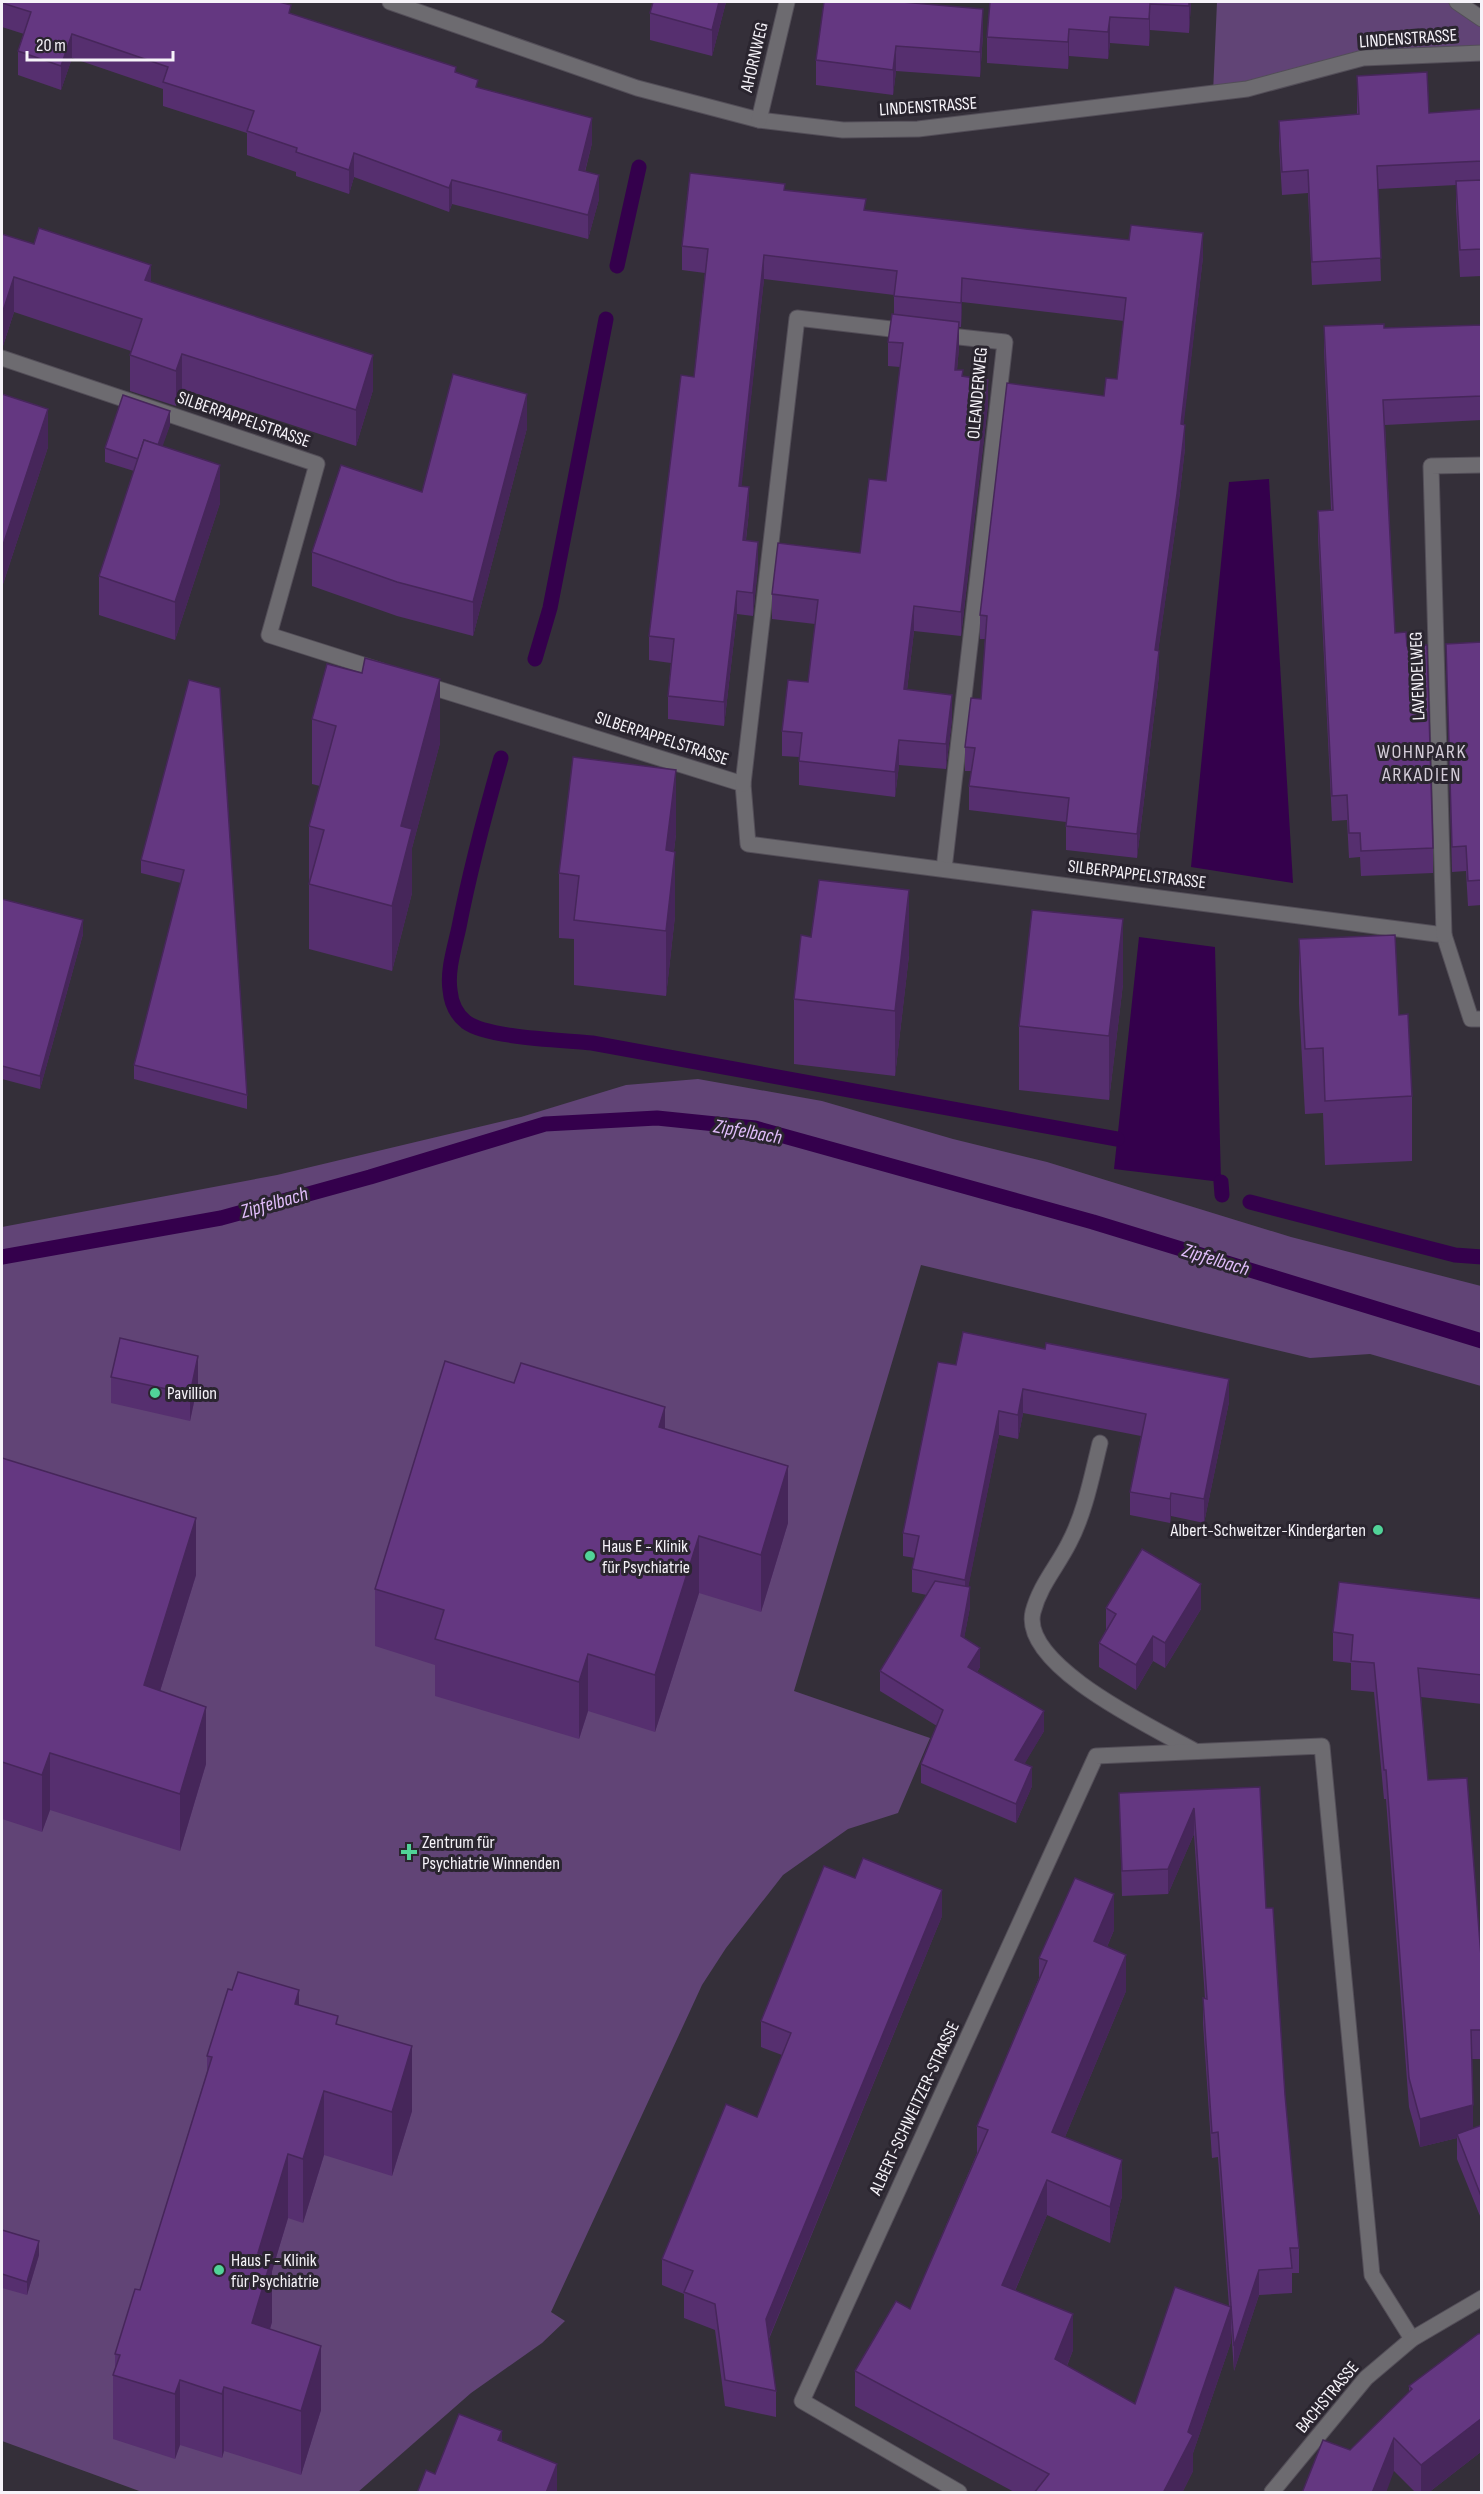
<svg xmlns="http://www.w3.org/2000/svg" width="1483" height="2494" font-family="'Sofia Sans Condensed',sans-serif">
<style>
.green{fill:#614476}
.water{fill:#34004c}
.lines{fill:none;stroke-linecap:round;stroke-linejoin:round}
.stream{stroke:#34004c;stroke-width:15}
.minor-casing{stroke:#534e58;stroke-width:17}
.minor{stroke:#6d6b70;stroke-width:15}
.wall{fill:#562f6f}
.shaded-wall{fill:#46265a}
.building{fill:#643781;stroke:#46265a;stroke-width:1.5}
.poi-dot{fill:#51d398;stroke:#2a252f;stroke-width:2}
.labels{text-anchor:middle;stroke-width:6;stroke-linejoin:round;paint-order:stroke}
.street-label{font-size:18px;fill:#f6f3f9;stroke:#2a252f}
.poi-label{font-size:18px;fill:#f6f3f9;stroke:#2a252f;text-anchor:start}
.neighbourhood-label{font-size:20px;letter-spacing:1.5px;fill:#d3ccd8;stroke:#2a252f}
.water-label{font-size:20px;font-style:italic;fill:#e1bdfb;stroke:#2a252f}
</style>
<rect width="100%" height="100%" fill="#342f39"/>
<!-- green -->
<g class="green">
<polygon points="1217,2 1457,2 1481,19 1481,53 1363,58 1213,93"/>
<polygon points="698,1079 822,1101 953,1139 1047,1162 1291,1237 1481,1286 1481,1386 1370,1354 1310,1358 921,1265 794,1691 930,1738 898,1813 848,1829 783,1875 726,1948 702,1985 551,2312 565,2321 542,2343 471,2393 358,2492 142,2492 2,2441 2,1227 277,1175 521,1117 626,1085"/>
</g>
<!-- water -->
<g class="water">
<polygon points="1269,479 1293,883 1191,867 1229,482"/>
<polygon points="1139,937 1215,947 1221,1182 1114,1169"/>
</g>
<g class="lines">
<!-- stream -->
<g class="stream">
<polyline points="617,266 639,167"/>
<polyline points="535,659 550,608 606,319"/>
<path d="M501,758C485,814 470,870 459,927C455,946 447,970 450,990C451,1002 456,1014 466,1022C487,1038 563,1040 592,1043L1117,1139"/>
<polyline points="1221,1182 1222,1195"/>
<polyline points="1250,1202 1455,1255 1482,1257"/>
<polyline points="2,1257 221,1218 370,1177 545,1124 657,1118 755,1128 1093,1222 1482,1341"/>
</g>
<!-- minor casing -->
<g class="minor-casing">
<g id="minor">
<polyline points="390,2 637,88 759,120 843,130 918,129 1247,89 1363,58 1482,53"/>
<polyline points="1457,2 1482,19"/>
<polyline points="759,120 787,2"/>
<polyline points="941,335 1005,342 944,869"/>
<polyline points="2,358 317,464 269,635 382,671"/>
<polyline points="422,684 743,784 748,844 1444,935 1471,1019 1482,1019"/>
<polyline points="743,784 797,318 908,331"/>
<polyline points="1444,935 1431,466 1482,465"/>
<path d="M1100,1443C1092,1475 1085,1513 1069,1543C1057,1567 1040,1585 1033,1612C1020,1666 1156,1729 1195,1751"/>
<polyline points="959,2492 802,2401 1096,1756 1322,1746 1372,2275 1412,2339"/>
<polyline points="1272,2492 1366,2378 1412,2339 1482,2298"/>
</g>
</g>
<!-- minor -->
<use href="#minor" class="minor"/>
</g>
<!-- wall -->
<g class="wall">
<polygon points="2,2 291,14 456,73 478,88 592,143 585,172 599,199 588,239 452,204 449,212 354,177 349,194 296,176 296,172 247,155 247,133 163,106 163,89 72,58 61,90 18,75 18,51 24,34 2,27"/>
<polygon points="653,2 726,2 712,56 650,40 650,13"/>
<polygon points="824,2 983,34 980,77 896,71 893,95 816,85 816,60"/>
<polygon points="990,2 1191,2 1189,33 1150,30 1149,46 1110,43 1108,59 1069,56 1068,69 987,63 987,37"/>
<polygon points="1357,76 1429,113 1482,109 1482,276 1460,277 1456,207 1456,185 1378,189 1381,281 1312,285 1308,193 1282,195 1279,144 1279,121 1357,114"/>
<polygon points="785,190 866,210 1203,257 1183,425 1185,448 1177,517 1158,651 1159,675 1137,858 1066,850 1066,822 969,810 969,786 972,771 965,771 965,747 981,699 985,639 980,639 980,615 1104,396 1117,379 1124,321 962,302 961,327 959,327 959,347 957,370 988,404 961,636 914,631 907,690 952,719 946,769 899,765 895,797 799,785 799,757 782,756 782,731 808,682 815,624 772,619 772,594 860,553 886,481 900,367 888,366 888,342 894,315 894,295 764,279 741,486 749,511 746,540 758,566 753,616 737,614 724,726 668,719 668,696 671,663 649,660 649,636 694,377 705,273 682,270 682,246"/>
<polygon points="2,234 151,282 373,390 356,446 182,389 176,406 130,391 130,355 131,351 14,312 2,349"/>
<polygon points="1482,325 1482,420 1385,425 1395,633 1407,646 1433,848 1433,873 1361,876 1360,857 1349,858 1347,820 1332,821 1318,536 1318,511 1331,510 1324,350 1324,326 1384,328"/>
<polygon points="2,394 48,447 3,584 2,583"/>
<polygon points="170,425 162,446 220,503 175,640 99,615 99,576 134,471 105,462 105,448"/>
<polygon points="527,428 473,636 397,616 312,586 312,552 422,492"/>
<polygon points="1482,642 1482,905 1468,906 1466,871 1452,872 1446,644"/>
<polygon points="189,680 247,1095 247,1109 134,1079 134,1065 181,883 141,873 141,860"/>
<polygon points="312,719 440,743 412,848 412,893 392,971 309,949 309,826 320,786 312,784"/>
<polygon points="676,834 674,851 675,916 666,996 574,985 574,939 559,938 559,873"/>
<polygon points="2,899 83,934 40,1089 2,1079"/>
<polygon points="1299,939 1399,1015 1412,1096 1412,1161 1325,1165 1323,1113 1305,1114 1299,1004"/>
<polygon points="909,955 895,1076 794,1064 794,999"/>
<polygon points="1123,984 1109,1100 1019,1090 1019,1026"/>
<polygon points="956,1365 1229,1402 1204,1523 1171,1516 1170,1523 1130,1515 1130,1492 1141,1436 1023,1413 1018,1439 999,1435 968,1587 970,1607 964,1638 980,1667 977,1672 1044,1731 1024,1764 1032,1786 1016,1823 921,1783 921,1764 937,1726 880,1691 880,1671 927,1595 912,1592 912,1569 915,1558 903,1556 903,1533"/>
<polygon points="111,1377 198,1383 190,1421 111,1403"/>
<polygon points="514,1383 665,1429 788,1523 761,1612 699,1593 655,1732 588,1711 579,1739 435,1696 435,1665 375,1646 375,1589"/>
<polygon points="2,1458 196,1575 160,1691 206,1764 180,1851 50,1810 42,1832 2,1819"/>
<polygon points="1482,1599 1482,1704 1421,1697 1428,1780 1482,1969 1482,2059 1472,2059 1473,2128 1482,2125 1482,2221 1457,2159 1457,2138 1420,2147 1409,2107 1386,1799 1384,1799 1374,1692 1351,1690 1351,1663 1333,1661 1333,1632"/>
<polygon points="1106,1608 1201,1609 1165,1668 1153,1661 1136,1690 1099,1667 1099,1643 1106,1630"/>
<polygon points="1260,1787 1266,1908 1299,2248 1299,2273 1292,2273 1292,2293 1259,2295 1234,2371 1231,2328 1231,2342 1193,2453 1193,2471 1182,2493 1016,2493 855,2406 855,2371 910,2309 977,2153 977,2126 1039,1978 1039,1958 1114,1930 1107,1947 1126,1991 1065,2137 1122,2196 1110,2243 1047,2215 1015,2291 1073,2350 1067,2366 1135,2404 1229,2306 1218,2157 1212,2158 1203,2023 1203,1998 1205,1999 1194,1834 1168,1894 1122,1896 1119,1793"/>
<polygon points="942,1916 769,2339 776,2391 776,2417 725,2406 715,2330 684,2318 684,2294 662,2285 662,2259 757,2117 782,2055 761,2047 761,2021"/>
<polygon points="299,2005 338,2024 412,2111 392,2176 324,2155 303,2223 288,2218 272,2271 272,2322 270,2329 321,2410 301,2475 224,2451 222,2458 180,2445 175,2459 113,2439 113,2375 115,2369 115,2354 140,2290 207,2072 207,2056"/>
<polygon points="2,2230 39,2255 27,2295 2,2288"/>
<polygon points="1482,2333 1482,2451 1428,2493 1416,2493 1394,2471 1350,2450 1409,2392 1409,2386"/>
</g>
<!-- shaded-wall -->
<g class="shaded-wall">
<polygon points="719,2 726,2 712,56 712,30"/>
<polygon points="1189,2 1191,2 1189,33"/>
<polygon points="1150,4 1150,30 1149,46 1149,19"/>
<polygon points="983,9 983,34 980,77 980,52"/>
<polygon points="1110,17 1110,43 1108,59 1108,32"/>
<polygon points="1069,29 1069,56 1068,69 1068,42"/>
<polygon points="72,34 72,58 61,90 61,66"/>
<polygon points="896,46 896,71 893,95 893,70"/>
<polygon points="592,118 592,143 579,194 579,170"/>
<polygon points="354,153 354,177 349,194 349,170"/>
<polygon points="599,175 599,199 588,239 588,215"/>
<polygon points="452,180 452,204 449,212 449,188"/>
<polygon points="1203,233 1203,257 1181,448 1181,424"/>
<polygon points="764,255 764,279 739,510 739,486"/>
<polygon points="151,265 151,300 145,280"/>
<polygon points="14,277 14,312 2,349 2,314"/>
<polygon points="962,278 962,302 961,327 961,303"/>
<polygon points="959,322 959,347 955,394 955,370"/>
<polygon points="182,354 182,389 176,406 176,371"/>
<polygon points="373,355 373,390 356,446 356,410"/>
<polygon points="988,380 988,404 961,636 961,612"/>
<polygon points="527,394 527,428 473,636 473,602"/>
<polygon points="48,409 48,447 3,584 3,545"/>
<polygon points="170,411 170,425 152,477 152,463"/>
<polygon points="1185,425 1185,448 1177,517 1155,674 1155,650"/>
<polygon points="220,465 220,503 175,640 175,602"/>
<polygon points="749,487 749,511 743,564 743,540"/>
<polygon points="758,542 758,566 753,616 753,593"/>
<polygon points="737,591 737,614 724,726 724,702"/>
<polygon points="914,606 914,631 904,714 904,689"/>
<polygon points="1159,651 1159,675 1137,858 1137,834"/>
<polygon points="440,679 440,743 412,848 412,893 392,971 392,906 401,826"/>
<polygon points="952,695 952,719 946,769 946,744"/>
<polygon points="899,740 899,765 895,797 895,772"/>
<polygon points="676,770 676,834 666,915 666,850"/>
<polygon points="675,852 675,916 666,996 666,931"/>
<polygon points="909,890 909,955 895,1076 895,1011"/>
<polygon points="1123,919 1123,984 1109,1100 1109,1036"/>
<polygon points="83,920 83,934 40,1089 40,1076"/>
<polygon points="198,1356 198,1383 190,1421 190,1394"/>
<polygon points="1229,1379 1229,1402 1204,1523 1204,1499"/>
<polygon points="1023,1389 1023,1413 1018,1439 1018,1415"/>
<polygon points="665,1407 665,1464 659,1427"/>
<polygon points="999,1411 999,1435 965,1603 965,1580"/>
<polygon points="788,1466 788,1523 761,1612 761,1555"/>
<polygon points="1171,1493 1171,1516 1170,1523 1170,1499"/>
<polygon points="196,1518 196,1575 144,1743 144,1685"/>
<polygon points="699,1536 699,1593 655,1732 655,1675"/>
<polygon points="1201,1584 1201,1609 1165,1668 1165,1643"/>
<polygon points="970,1587 970,1607 961,1655 961,1636"/>
<polygon points="1153,1636 1153,1661 1136,1690 1136,1665"/>
<polygon points="980,1648 980,1667 968,1686 968,1667"/>
<polygon points="588,1654 588,1711 579,1739 579,1682"/>
<polygon points="206,1707 206,1764 180,1851 180,1794"/>
<polygon points="1044,1711 1044,1731 1015,1780 1015,1760"/>
<polygon points="50,1753 50,1810 42,1832 42,1775"/>
<polygon points="1032,1767 1032,1786 1016,1823 1016,1804"/>
<polygon points="1194,1808 1194,1834 1168,1894 1168,1869"/>
<polygon points="942,1890 942,1916 766,2345 766,2319"/>
<polygon points="1114,1894 1114,1930 1094,1977 1094,1941"/>
<polygon points="1126,1955 1126,1991 1052,2168 1052,2132"/>
<polygon points="299,1990 299,2054 295,2004"/>
<polygon points="412,2046 412,2111 392,2176 392,2112"/>
<polygon points="324,2091 324,2155 303,2223 303,2159"/>
<polygon points="1473,2105 1473,2134 1457,2134 1457,2138 1420,2147 1420,2119"/>
<polygon points="288,2154 288,2218 272,2271 272,2322 252,2388 252,2323 258,2253"/>
<polygon points="1122,2160 1122,2196 1110,2243 1110,2207"/>
<polygon points="1047,2180 1047,2215 1002,2321 1002,2285"/>
<polygon points="39,2241 39,2255 27,2295 27,2282"/>
<polygon points="1259,2270 1259,2295 1234,2371 1234,2346"/>
<polygon points="1231,2307 1231,2342 1193,2453 1193,2471 1182,2493 1163,2493 1188,2432"/>
<polygon points="1073,2314 1073,2350 1055,2395 1055,2359"/>
<polygon points="321,2346 321,2410 301,2475 301,2411"/>
<polygon points="180,2380 180,2445 175,2459 175,2394"/>
<polygon points="224,2387 224,2451 222,2458 222,2394"/>
<polygon points="1482,2418 1482,2451 1428,2493 1421,2493 1421,2465"/>
<polygon points="502,2431 502,2470 498,2440"/>
<polygon points="1394,2438 1394,2471 1386,2493 1372,2493"/>
<polygon points="557,2464 557,2493 546,2493"/>
</g>
<!-- building -->
<g class="building">
<polygon points="2,2 279,2 291,5 289,13 456,67 455,72 478,80 476,87 592,118 579,170 599,175 588,215 452,180 449,188 354,153 349,170 296,152 297,148 247,131 254,111 163,82 168,67 72,34 61,66 18,51 31,12 2,3"/>
<polygon points="653,2 719,2 712,30 650,13"/>
<polygon points="824,2 902,2 983,9 980,52 896,46 893,70 816,60"/>
<polygon points="990,2 1189,2 1189,6 1150,4 1149,19 1110,17 1108,32 1069,29 1068,42 987,37"/>
<polygon points="1427,72 1429,113 1482,109 1482,161 1377,166 1381,258 1312,262 1308,170 1282,172 1279,121 1359,114 1357,76"/>
<polygon points="690,173 785,184 784,190 866,199 864,210 1026,229 1129,240 1131,225 1203,233 1181,424 1185,425 1177,494 1155,650 1159,651 1137,834 1066,826 1069,798 969,786 975,748 965,747 971,698 981,699 987,616 980,615 1007,383 1104,396 1106,378 1117,379 1126,298 962,278 961,303 894,296 897,271 764,255 739,486 749,487 743,540 758,542 753,593 737,591 724,702 668,696 674,639 649,636 681,375 694,377 708,249 682,246"/>
<polygon points="1482,180 1482,249 1460,250 1456,181"/>
<polygon points="39,228 151,265 145,280 373,355 356,410 182,354 176,371 130,355 142,319 14,277 2,314 2,234 34,244"/>
<polygon points="892,314 959,322 955,370 963,370 962,376 988,380 961,612 914,606 904,689 952,695 946,744 899,740 895,772 799,761 802,733 782,731 788,680 808,682 818,600 772,594 778,543 860,553 869,479 886,481 903,343 888,342"/>
<polygon points="1384,324 1384,328 1482,325 1482,396 1383,400 1395,633 1406,632 1407,646 1427,645 1433,848 1361,851 1360,833 1349,833 1347,795 1332,796 1318,511 1333,510 1324,326"/>
<polygon points="453,374 527,394 473,602 397,582 312,552 341,465 422,492"/>
<polygon points="2,394 48,409 3,545 2,545"/>
<polygon points="123,395 170,411 158,445 144,440 138,459 105,448"/>
<polygon points="144,440 220,465 175,602 99,576"/>
<polygon points="1482,642 1482,880 1468,881 1466,846 1452,847 1446,644"/>
<polygon points="365,658 440,679 401,826 412,829 392,906 309,884 324,830 309,826 336,726 312,719 327,664 362,673"/>
<polygon points="189,680 220,688 247,1095 134,1065 184,870 141,860"/>
<polygon points="573,757 676,770 666,850 675,852 666,931 574,920 579,876 559,873"/>
<polygon points="819,880 909,890 895,1011 794,999 801,935 811,937"/>
<polygon points="2,899 83,920 40,1076 2,1066"/>
<polygon points="1032,910 1123,919 1109,1036 1019,1026"/>
<polygon points="1395,935 1399,1015 1408,1014 1412,1096 1325,1101 1323,1048 1305,1049 1299,939"/>
<polygon points="963,1332 1045,1349 1046,1343 1229,1379 1204,1499 1171,1493 1170,1499 1130,1492 1146,1414 1023,1389 1018,1415 999,1411 965,1580 912,1569 919,1536 903,1533 938,1362 956,1365"/>
<polygon points="120,1338 198,1356 190,1394 111,1377"/>
<polygon points="445,1361 514,1383 521,1363 665,1407 659,1427 788,1466 761,1555 699,1536 655,1675 588,1654 579,1682 435,1639 444,1610 375,1589"/>
<polygon points="2,1458 196,1518 144,1685 206,1707 180,1794 50,1753 42,1775 2,1762"/>
<polygon points="1142,1549 1201,1584 1165,1643 1153,1636 1136,1665 1099,1643 1116,1614 1106,1608"/>
<polygon points="935,1581 970,1587 961,1636 980,1648 968,1667 1044,1711 1015,1760 1032,1767 1016,1804 921,1764 943,1710 880,1671"/>
<polygon points="1339,1582 1482,1599 1482,1675 1418,1668 1428,1780 1467,1778 1482,1969 1482,2030 1471,2030 1473,2105 1420,2119 1409,2078 1386,1770 1384,1770 1374,1663 1351,1661 1353,1635 1333,1632"/>
<polygon points="1260,1787 1266,1908 1273,1908 1285,2095 1299,2248 1290,2248 1292,2268 1259,2270 1234,2346 1218,2132 1212,2133 1203,1998 1207,1999 1194,1808 1168,1869 1122,1871 1119,1793"/>
<polygon points="863,1858 942,1890 766,2319 776,2391 725,2380 715,2304 684,2292 693,2271 662,2259 726,2104 757,2117 791,2033 761,2021 824,1866 855,1878"/>
<polygon points="1075,1878 1114,1894 1094,1941 1126,1955 1052,2132 1122,2160 1110,2207 1047,2180 1002,2285 1073,2314 1055,2359 1135,2404 1175,2287 1231,2307 1188,2432 1193,2435 1163,2493 1034,2493 1049,2474 855,2371 896,2301 910,2309 988,2130 977,2126 1047,1961 1039,1958"/>
<polygon points="238,1972 299,1990 295,2004 338,2016 336,2024 412,2046 392,2112 324,2091 303,2159 288,2154 258,2253 272,2257 252,2323 321,2346 301,2411 224,2387 222,2394 180,2380 175,2394 113,2375 120,2355 115,2354 135,2289 140,2290 212,2057 207,2056 228,1989 232,1990"/>
<polygon points="1482,2125 1482,2196 1481,2196 1457,2134"/>
<polygon points="2,2230 39,2241 27,2282 2,2274"/>
<polygon points="1482,2333 1482,2418 1421,2465 1394,2438 1372,2493 1302,2493 1323,2440 1350,2450 1412,2389 1409,2386 1478,2334"/>
<polygon points="459,2414 502,2431 498,2440 557,2464 546,2493 417,2493 426,2470 435,2474"/>
</g>
<!-- markers -->
<g class="poi-dot">
<circle cx="155" cy="1393" r="6"/>
<circle cx="1378" cy="1530" r="6"/>
<circle cx="590" cy="1556" r="6"/>
<path d="M406 1843h6v6h6v6h-6v6h-6v-6h-6v-6h6z"/>
<circle cx="219" cy="2270" r="6"/>
</g>
<g class="labels">
<!-- street labels -->
<g class="street-label">
<text transform="translate(1408 38) rotate(-4)" y="6">LINDENSTRASSE</text>
<text transform="translate(754 57) rotate(-77)" y="6">AHORNWEG</text>
<text transform="translate(928 106) rotate(-4)" y="6">LINDENSTRASSE</text>
<text transform="translate(977 393) rotate(-85)" y="6">OLEANDERWEG</text>
<text transform="translate(244 419) rotate(19)" y="6">SILBERPAPPELSTRASSE</text>
<text transform="translate(1417 676) rotate(-92)" y="6">LAVENDELWEG</text>
<text transform="translate(662 738) rotate(18)" y="6">SILBERPAPPELSTRASSE</text>
<text transform="translate(1137 874) rotate(7)" y="6">SILBERPAPPELSTRASSE</text>
<text transform="translate(914 2108) rotate(-65)" y="6">ALBERT-SCHWEITZER-STRASSE</text>
<text transform="translate(1327 2397) rotate(-50)" y="6">BACHSTRASSE</text>
</g>
<!-- poi labels -->
<g class="poi-label">
<text x="167" y="1399">Pavillion</text>
<text x="1366" y="1536" text-anchor="end">Albert-Schweitzer-Kindergarten</text>
<text x="602" y="1552">Haus E - Klinik<tspan x="602" dy="21">für Psychiatrie</tspan></text>
<text x="422" y="1848">Zentrum für<tspan x="422" dy="21">Psychiatrie Winnenden</tspan></text>
<text x="231" y="2266">Haus F - Klinik<tspan x="231" dy="21">für Psychiatrie</tspan></text>
</g>
<!-- neighbourhood labels -->
<g class="neighbourhood-label">
<text x="1422" y="758">WOHNPARK<tspan x="1422" dy="23">ARKADIEN</tspan></text>
</g>
<!-- water labels -->
<g class="water-label">
<text transform="translate(748 1131) rotate(10)" y="7">Zipfelbach</text>
<text transform="translate(274 1202) rotate(-16)" y="7">Zipfelbach</text>
<text transform="translate(1216 1259) rotate(17)" y="7">Zipfelbach</text>
</g>
</g>
<!-- border -->
<rect width="1483" height="2494" fill="none" stroke="#f6f3f9" stroke-width="6"/>
<!-- scale -->
<path d="M27 51v9h146v-9" fill="none" stroke="#f6f3f9" stroke-width="3"/>
<text x="36" y="51" font-size="18" fill="#f6f3f9" stroke="#2a252f" stroke-width="4.5" paint-order="stroke">20 m</text>
</svg>
